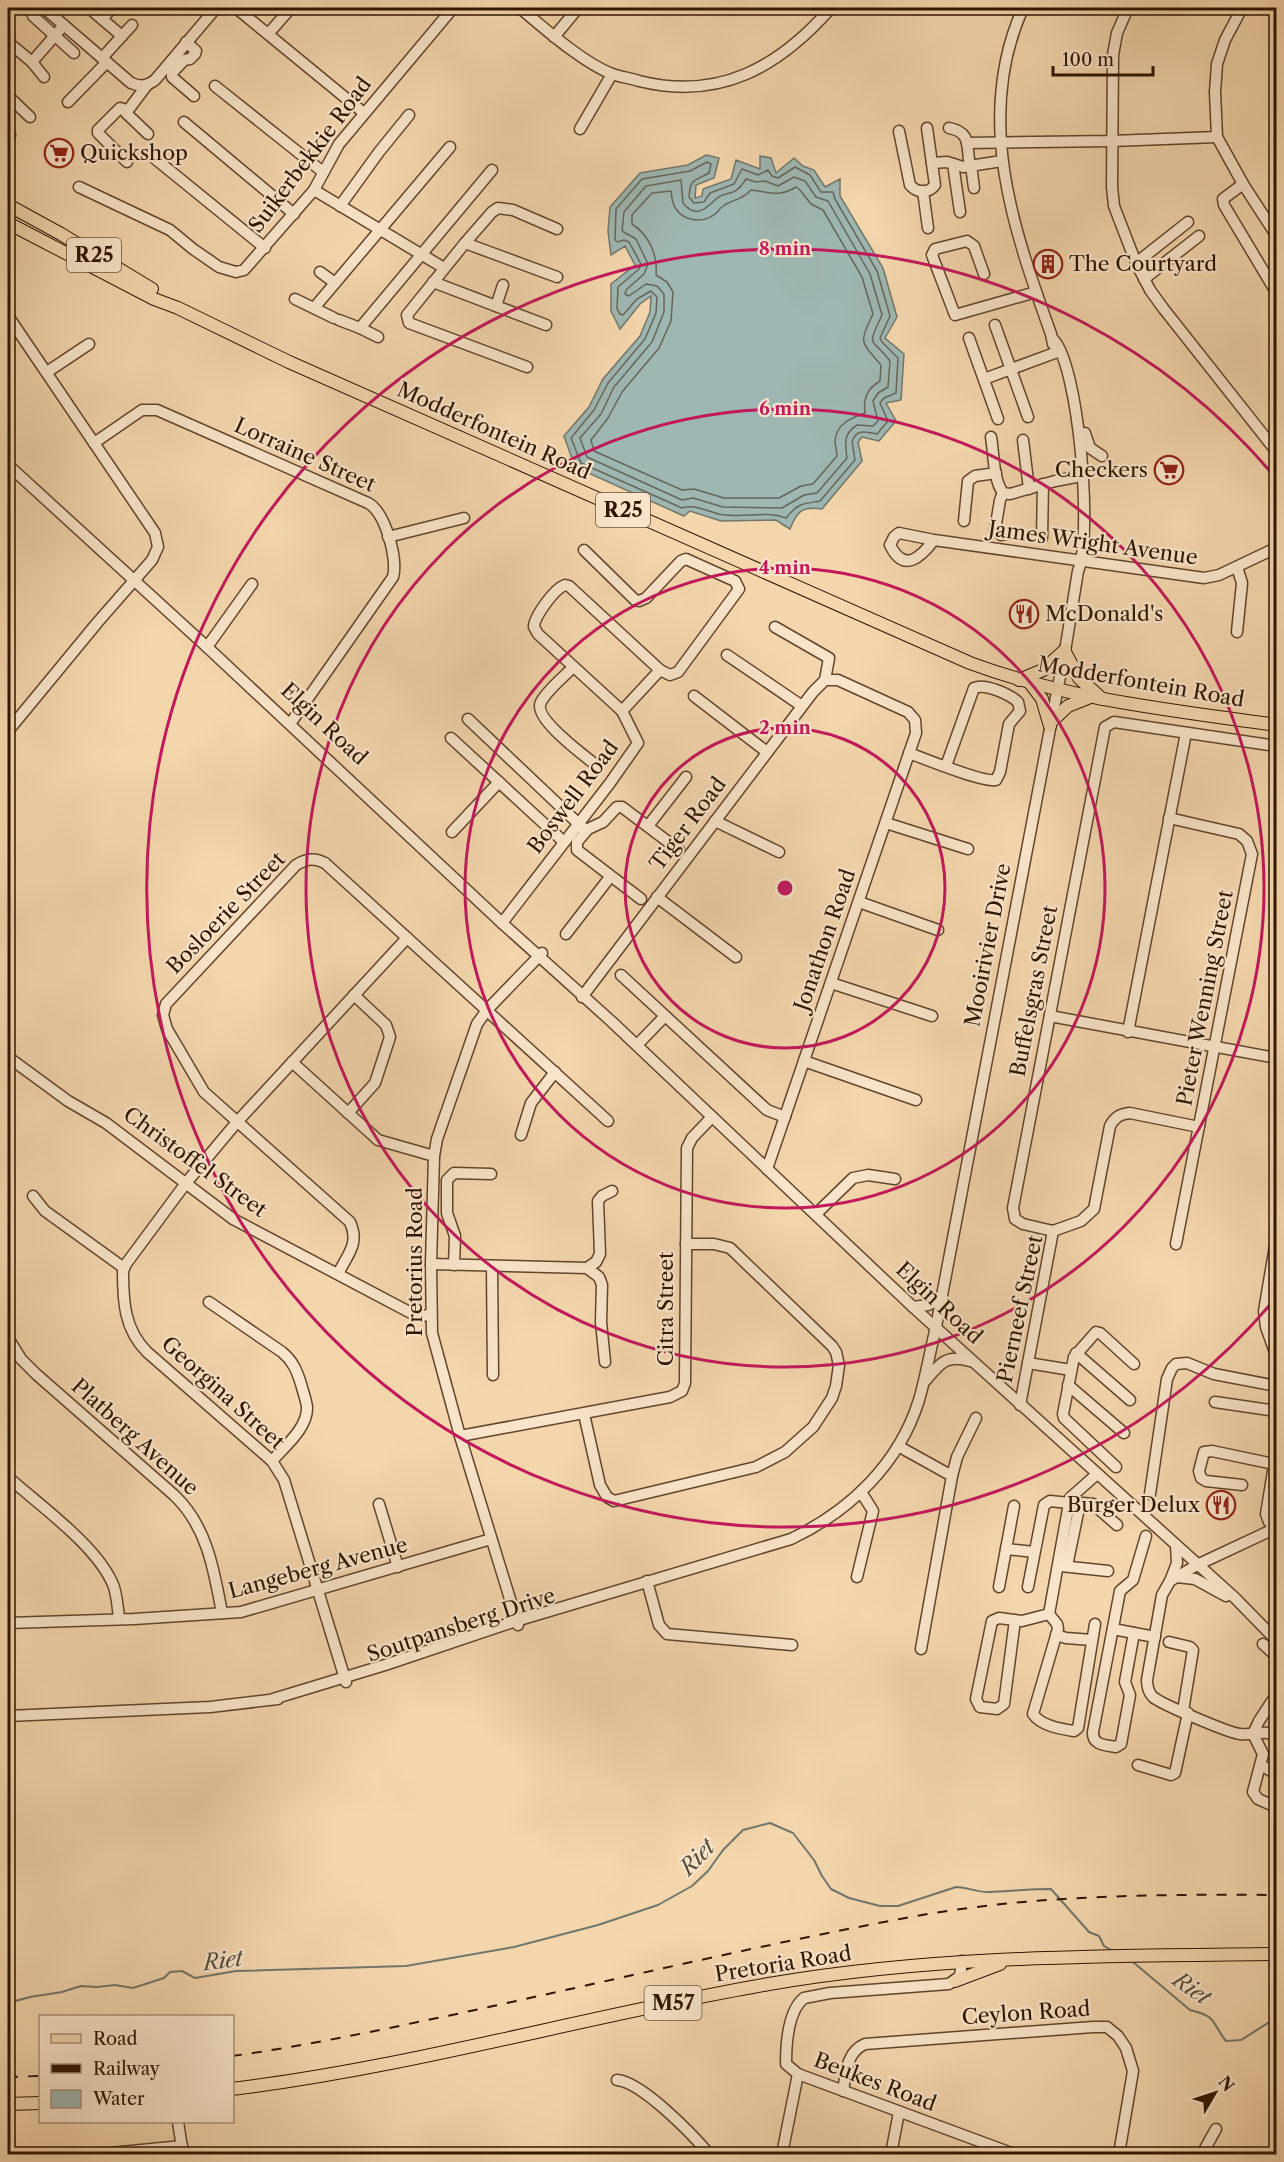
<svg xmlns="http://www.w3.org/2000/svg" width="1284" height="2162" font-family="'Libre Caslon Text',serif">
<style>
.water{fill:#9eb7b2;stroke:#71766b;stroke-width:1.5}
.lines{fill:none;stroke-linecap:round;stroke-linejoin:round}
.shore{stroke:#666659;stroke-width:1.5}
.stream{stroke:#71766b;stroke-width:2}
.minor-casing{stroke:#60452b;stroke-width:13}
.major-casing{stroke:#2e1500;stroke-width:14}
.minor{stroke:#f8e4ca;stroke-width:10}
.major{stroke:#f4d6ad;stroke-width:12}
.rail{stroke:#2e1500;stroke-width:2;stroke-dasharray:10 10;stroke-linecap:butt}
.ring{fill:none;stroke:#c2185b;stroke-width:3}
.labels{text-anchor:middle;stroke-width:4.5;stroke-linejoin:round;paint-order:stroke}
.shield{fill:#f8e4ca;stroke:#6b533d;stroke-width:1.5}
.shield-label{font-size:20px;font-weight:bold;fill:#2e1500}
.poi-label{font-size:21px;fill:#2e1500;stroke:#f8e4ca;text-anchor:start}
.street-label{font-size:21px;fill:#2e1500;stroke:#f8e4ca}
.water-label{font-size:22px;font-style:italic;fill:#554e3e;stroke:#f8e4ca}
.centre{fill:#c2185b;stroke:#f8e4ca;stroke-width:3}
.ring-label{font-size:18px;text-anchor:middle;font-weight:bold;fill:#c2185b;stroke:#f8e4ca;stroke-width:4.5;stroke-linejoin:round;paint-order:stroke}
</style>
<rect width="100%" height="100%" fill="#f4d6ad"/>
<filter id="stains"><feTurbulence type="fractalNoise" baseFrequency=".00333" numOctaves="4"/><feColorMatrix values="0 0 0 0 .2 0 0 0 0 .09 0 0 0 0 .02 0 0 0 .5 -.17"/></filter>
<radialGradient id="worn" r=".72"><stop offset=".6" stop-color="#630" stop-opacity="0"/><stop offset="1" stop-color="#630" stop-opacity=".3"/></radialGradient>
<!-- water -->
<path class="water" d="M706,155L719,158L714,178L696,185L695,198L702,196L703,189L731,179L736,160L760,169V156L771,158L776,173L794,158L803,166L814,170L825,187L840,179V196L883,268L897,317L885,338L904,354L901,400L886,403L896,421L879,441L862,437L858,442L862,461L822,509C802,506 797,511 790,529L776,520L721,521L690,511L684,516L575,467L564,436L589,407L603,379L640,336L650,312L651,296L640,304L620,329L611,311V284L635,265L625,246L611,255L608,231L610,207L640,173L688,165Z"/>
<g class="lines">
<!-- shore -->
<g class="shore">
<path d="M707,162L711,164L709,173C694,181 690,179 689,197L694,203L704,202L710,193L734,184L742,169L758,175L768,170L772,176L778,178L795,167L810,175L821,192H833L835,199L877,271L890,316L880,338L882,342L898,358L896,393L884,398L880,403L888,421L877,434C865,432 858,428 852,441L855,460L820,501C802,504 798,503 786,518C765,510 741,519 719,514C706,511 695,504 682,508L581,463L571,438L594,410L608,383L645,339L656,313L657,297L651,291L637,299L623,315L620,314L617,309L618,287L639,269L641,264L629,242L624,240L618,242L615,240L616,209L642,179L690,171Z"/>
<path d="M794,177L805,181L816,197L828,201L870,274L882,315C866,349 871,336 890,361L888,387L878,393L873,401L878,421L873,426L857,425C843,434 845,443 847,458L817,493L804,495L782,508L723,507L693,498L682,500L587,457L580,438L601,414L614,387L652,342L664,312V294L657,286L646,284L629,296L625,294L626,290L644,274L648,264L636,239L622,231L624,212L646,186L681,180L683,203C695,218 705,210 715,200C726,189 733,200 746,179L756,182L765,181L778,186Z"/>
<path d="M796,187L799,189L811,204L823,210L862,277L873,314C858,344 861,341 881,365L880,381C867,389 863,398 865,413C851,418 836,424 835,441C835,446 837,451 837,456L813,484L801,486L779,498H724L694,489L682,490L594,451L591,440L608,418L622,392L659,348L671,321L673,292L667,282L656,275C658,255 649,235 632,224V215L652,193L671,191C672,197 672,204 676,209C685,222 704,223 715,214C718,212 719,209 722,207C731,199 740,202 751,190C770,192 778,198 796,187Z"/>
</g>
<!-- stream -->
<g class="stream">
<path d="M1133,1962L1190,2010C1219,2017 1211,2023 1226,2041L1241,2040L1276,2018"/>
<path d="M8,2003L30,1997L62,1992L81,1986L97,1987L115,1985L133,1988L164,1978L170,1972L182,1971L195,1978L236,1971L406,1966L514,1947L598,1925L658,1905L692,1886L708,1871L723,1850L743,1830L770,1823L793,1833L814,1860L822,1876L831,1889L849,1898L880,1906H898L956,1887C968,1887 978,1893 989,1892C1011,1891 1029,1889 1051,1889L1089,1932L1099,1936L1104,1946L1113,1951"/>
</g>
<!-- minor casing -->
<g class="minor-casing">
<g id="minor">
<path d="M44,8L131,83C141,87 147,86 155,80L216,8"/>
<polyline points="89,8 122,36"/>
<polyline points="236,8 364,113"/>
<path d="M520,8C545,29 582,62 612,74C621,77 630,78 639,81C720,101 779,67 831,8"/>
<path d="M1023,8C974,117 1013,228 1051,334L1053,344"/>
<polyline points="1128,8 1117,33 1113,55 1112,187 1114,206 1136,263 1150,290 1163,308 1276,451"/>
<polyline points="1242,8 1225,40 1217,64 1215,92 1217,137 1243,184 1276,235"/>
<polyline points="33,16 74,53"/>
<polyline points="102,19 112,8"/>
<polyline points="268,34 291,8"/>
<polyline points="554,37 578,8"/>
<polyline points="8,42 32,62"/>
<polyline points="186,42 196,51 195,54 190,59 184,60 172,73 172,77 194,96"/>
<polyline points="102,58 132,25"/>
<polyline points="44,77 32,62 64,25"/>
<polyline points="147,85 126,113 148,134"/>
<polyline points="215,86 323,172"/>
<polyline points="8,96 30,117"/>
<polyline points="68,102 107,62"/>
<polyline points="126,110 120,108 98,130 98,133 127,162"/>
<polyline points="184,122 294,214"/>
<path d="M949,128C969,132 967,142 969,160"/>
<polyline points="580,129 612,74"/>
<polyline points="8,130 10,135 8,142"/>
<path d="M899,131L910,185C917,193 928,194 935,185L927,128"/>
<polyline points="967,143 1112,141 1217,137"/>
<polyline points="153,157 265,248"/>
<polyline points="932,163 947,162 963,167 1002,161"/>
<polyline points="953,164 960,212"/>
<polyline points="971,165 974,188"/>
<polyline points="1243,184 1223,199 1224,205 1276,292"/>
<polyline points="79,187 170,230 193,249 219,267 236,272 244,270 314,190 339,144 453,8"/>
<polyline points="314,190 444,268"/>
<polyline points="923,191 928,228"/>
<polyline points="340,206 379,152 409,115"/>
<polyline points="465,243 557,277"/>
<polyline points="1136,263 1188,222"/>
<polyline points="320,272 335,283"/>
<polyline points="984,274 974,246 967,241 935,249 932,255 955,315 1036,292"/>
<polyline points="1144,279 1199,236"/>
<polyline points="433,282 546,325"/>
<polyline points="295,299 334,318"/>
<polyline points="496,306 503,285"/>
<polyline points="314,308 450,147"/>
<polyline points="8,316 155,533 158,547 152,560 97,623 8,731"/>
<polyline points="339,320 360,328"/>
<polyline points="995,325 1028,417"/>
<polyline points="378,337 360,328 492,170"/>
<polyline points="969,338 998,419"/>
<polyline points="527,367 409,323 407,315 465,243 492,212 498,208 513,210 557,229"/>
<polyline points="47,372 89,344"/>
<polyline points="984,379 1060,351"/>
<polyline points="1085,433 1090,448 1102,456"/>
<path d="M991,437C994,454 993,479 1003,493L1010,494L1055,481L1076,477"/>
<polyline points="1023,440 1029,489"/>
<path d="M94,443L142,410H157L368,503C385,512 398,558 393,577L290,724"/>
<polyline points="8,465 207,647 502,923 611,1021 913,1307 1235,1598 1276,1640"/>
<polyline points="1003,493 1000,500 995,530 1001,535 1011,533"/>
<polyline points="964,521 968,481 975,476 996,473"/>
<polyline points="388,537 464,518"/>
<polyline points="1042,538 1043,484"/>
<path d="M934,540C921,557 904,574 890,545L894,537L899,533L934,540L1204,578L1219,575L1276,548"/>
<polyline points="1237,567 1242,583 1237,632"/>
<polyline points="775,627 829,658 825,680"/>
<polyline points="207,647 252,584"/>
<polyline points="727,655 802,706"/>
<path d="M573,667C564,677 547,690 541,702C532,718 585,756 597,766"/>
<polyline points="694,696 767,752"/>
<polyline points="622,711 660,670"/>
<polyline points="468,719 583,828"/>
<polyline points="451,738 564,842"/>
<path d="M909,753C925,759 984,783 996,780L1000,772L1009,724L1020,711L1018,702C1009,694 985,683 974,688L946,766"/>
<polyline points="1169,818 1239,834 1247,841 1252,854 1176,1244"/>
<polyline points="715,821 779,852"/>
<polyline points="886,823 968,849"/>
<polyline points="648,826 686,777"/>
<polyline points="452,832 499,782"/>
<polyline points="657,897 736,957"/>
<polyline points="641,899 577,850 577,842 588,829 603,822 617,807 622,807 679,850"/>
<polyline points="859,902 938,930"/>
<path d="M502,923L610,783L638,743L622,711L538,634L534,627C534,617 554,589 565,585L569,586L660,670L670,675L678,672L739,589L735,581L686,559L681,561L646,598L639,601L635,600L584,550"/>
<polyline points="566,934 610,877"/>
<polyline points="621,975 767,1110 785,1117"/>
<polyline points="831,983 932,1016"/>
<polyline points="582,997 813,692 825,680"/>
<polyline points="1050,1016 1276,1058"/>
<polyline points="1128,1032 1186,733"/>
<polyline points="637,1045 665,1016"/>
<polyline points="8,1057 68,1101 106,1123 233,1219 413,1314 423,1316 431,1314"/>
<polyline points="804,1061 916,1100"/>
<polyline points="292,1062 378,1140 434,1156"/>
<polyline points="348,1113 375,1083 390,1037 386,1025 354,995"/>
<polyline points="521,1135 531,1103 555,1072"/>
<polyline points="767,1169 916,733 915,720 908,712 838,680 825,680"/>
<polyline points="33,1196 45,1211 124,1268"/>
<polyline points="816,1214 853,1178 868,1175 895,1179"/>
<polyline points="1053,1231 1023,1224 1015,1219 1013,1208 1105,727 1114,722 1276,746"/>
<path d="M1053,1231L1081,1221L1094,1209L1110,1126C1115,1117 1120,1114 1130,1113L1199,1127"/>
<polyline points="1276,1240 1264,1311 1266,1327 1276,1355"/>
<polyline points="431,1264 587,1268 599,1277 602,1285 601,1322 605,1362"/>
<polyline points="454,1265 455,1236 447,1213 447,1180 454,1173 491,1174"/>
<polyline points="492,1266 493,1375"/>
<polyline points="587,1268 596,1262 600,1254 598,1201 602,1196 612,1191"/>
<path d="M338,1274C347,1255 360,1244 350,1222L204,1092L167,1029L163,1015L166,1004L296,865C306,859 314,857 325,863L608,1121"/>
<path d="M209,1302L282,1352C293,1361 297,1371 301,1384C303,1392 306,1399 307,1407C308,1428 284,1447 272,1461"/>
<polyline points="913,1307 928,1305 941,1298"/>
<path d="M8,1338L21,1359L36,1374L174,1495C207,1526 214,1570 222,1613"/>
<polyline points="1076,1353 1130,1400"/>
<polyline points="1028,1363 1071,1370"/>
<path d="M926,1380C940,1363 947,1354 970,1361"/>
<polyline points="1068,1385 1124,1433"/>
<polyline points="1215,1402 1276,1411"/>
<polyline points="1020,1405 1053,1231"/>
<polyline points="584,1414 600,1485 607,1497 614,1501 756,1467 785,1452 813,1427 832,1398 836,1386 839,1365 836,1352 832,1346 730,1248 714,1244 686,1244"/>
<polyline points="460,1436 670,1397 682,1391 685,1383 687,1148 692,1138 712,1117"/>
<polyline points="898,1446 952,1476 921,1649"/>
<polyline points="1276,1453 1266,1514 1269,1522 1276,1528"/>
<polyline points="1116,1467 1064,1418 1063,1414 1074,1357 1096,1332 1100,1333 1134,1364"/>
<polyline points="952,1476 957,1457 976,1418"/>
<path d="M8,1477C39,1505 99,1547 114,1587C117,1597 118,1608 119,1619"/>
<polyline points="1242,1485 1206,1481 1201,1478 1199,1471 1204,1452 1212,1451 1274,1464"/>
<polyline points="1150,1494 1167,1379 1172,1368 1176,1364 1187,1363 1214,1374 1276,1386"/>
<polyline points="379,1504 398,1567"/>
<path d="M1276,1528L1197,1565L1170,1581L1162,1595L1147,1680C1147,1686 1148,1692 1153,1697C1161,1704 1229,1733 1240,1734C1253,1736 1264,1729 1276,1736"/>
<polyline points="1006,1549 1034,1552"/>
<polyline points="1061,1566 1108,1571"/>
<polyline points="1067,1566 1079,1508 1083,1503 1093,1504 1117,1525"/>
<polyline points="857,1577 873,1511 861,1492"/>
<polyline points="1177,1577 1195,1579 1226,1596"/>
<polyline points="647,1581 659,1625 667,1634 792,1645"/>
<polyline points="1170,1581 1177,1563 1176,1545"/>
<polyline points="999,1587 1014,1506"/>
<polyline points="1028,1587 1044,1505 1050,1501 1069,1503"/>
<path d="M1049,1614L1057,1624L1058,1629L1033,1714C1041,1726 1061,1729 1074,1731L1078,1728L1095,1624"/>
<polyline points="1049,1614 1070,1498 1097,1474"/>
<polyline points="1015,1620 1004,1704 997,1709 980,1707 976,1699 992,1621 999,1618 1022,1621 1049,1614"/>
<polyline points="8,1623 134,1619 241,1612 491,1539"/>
<polyline points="518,1625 460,1436 432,1333 431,1264 434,1156 437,1139 477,1024 487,1010 542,953"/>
<polyline points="1113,1629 1155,1637"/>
<path d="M1134,1633L1125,1682L1130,1695L1121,1744L1116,1747C1105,1745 1092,1745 1093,1732L1120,1591L1133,1580L1146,1536"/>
<polyline points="1056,1635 1066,1638 1092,1640"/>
<polyline points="1169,1642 1190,1647 1193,1650 1183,1711"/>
<polyline points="1263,1644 1276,1656"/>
<path d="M346,1682L284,1480L272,1461L147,1352C124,1329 123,1301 123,1271L126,1264L186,1183L237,1122L407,938"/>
<path d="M273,1699L385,1665L516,1621L791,1539C850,1511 899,1464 919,1400C926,1376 930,1351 936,1327L1066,645L1078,571C1093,537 1079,365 1053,339"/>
<polyline points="8,1716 210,1707 278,1699"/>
<polyline points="1253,1734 1263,1754 1253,1792 1258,1799 1276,1807"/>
<polyline points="1253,1734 1259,1721 1276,1695"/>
<polyline points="1138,1765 1171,1775 1175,1773 1188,1713"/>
<polyline points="1261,1765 1276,1774"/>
<path d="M962,1961L960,1976L949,1984L830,1993L804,1998C788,2011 786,2045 786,2064L798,2074L1014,2154"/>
<path d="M617,2080C642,2082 693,2135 709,2154"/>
<path d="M843,2091C846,2074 846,2052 865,2044L1093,2027H1107L1118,2036L1126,2048L1133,2071L1119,2154"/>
<polyline points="178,2122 183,2154"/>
<polyline points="100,2154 182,2146"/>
<polyline points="629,2154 636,2154"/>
<polyline points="782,2154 798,2074"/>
<polyline points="891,2154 899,2112"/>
<polyline points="1202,2154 1216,2129"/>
<polyline points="1273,2154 1276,2146"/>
</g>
</g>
<!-- major casing -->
<g class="major-casing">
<g id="major">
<polyline points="8,205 61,234 152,289"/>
<path d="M8,223L154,299L178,308L289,362L970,663C1069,700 1173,710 1276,725"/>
<polyline points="1065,652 1079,678 1102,699"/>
<polyline points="1019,680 1043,670 1065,650"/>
<polyline points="1030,683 1042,699 1050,726"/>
<polyline points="1051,722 1068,706 1088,698"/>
<polyline points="955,1981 1000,1964"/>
<path d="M232,2089C413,2067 589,2015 769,1984C935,1955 1108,1956 1276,1954"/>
<polyline points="8,2104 40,2103"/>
</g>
</g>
<!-- minor -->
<use href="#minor" class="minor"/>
<!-- major -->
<use href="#major" class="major"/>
<!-- rail -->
<g class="rail">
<path d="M232,2056C306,2046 379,2030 452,2015C601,1983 750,1947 900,1919C1024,1895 1150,1894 1276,1895"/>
<polyline points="8,2077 40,2076"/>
</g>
</g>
<!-- distance rings -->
<g class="ring">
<circle cx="785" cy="888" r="160"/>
<circle cx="785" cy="888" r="320"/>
<circle cx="785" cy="888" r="479"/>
<path d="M1275 1299A639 639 0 1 1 1275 477"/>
</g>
<!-- icons -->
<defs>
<g id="supermarket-ring" transform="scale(1.5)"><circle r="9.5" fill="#f8e4ca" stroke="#8f2418" stroke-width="1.5"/><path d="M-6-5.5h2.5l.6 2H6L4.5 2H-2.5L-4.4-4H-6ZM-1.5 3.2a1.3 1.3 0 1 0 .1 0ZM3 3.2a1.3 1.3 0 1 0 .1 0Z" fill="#8f2418"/></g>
<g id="building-ring" transform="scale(1.5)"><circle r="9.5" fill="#f8e4ca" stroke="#8f2418" stroke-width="1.5"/><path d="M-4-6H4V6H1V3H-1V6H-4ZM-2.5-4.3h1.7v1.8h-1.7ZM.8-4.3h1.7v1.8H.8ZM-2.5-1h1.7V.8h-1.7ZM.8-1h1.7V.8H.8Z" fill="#8f2418"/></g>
<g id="restaurant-ring" transform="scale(1.5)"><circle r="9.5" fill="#f8e4ca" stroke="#8f2418" stroke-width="1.5"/><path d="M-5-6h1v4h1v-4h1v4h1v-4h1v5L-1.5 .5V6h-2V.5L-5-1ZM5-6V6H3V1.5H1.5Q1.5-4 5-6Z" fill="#8f2418"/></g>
</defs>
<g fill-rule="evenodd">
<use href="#supermarket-ring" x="59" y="153"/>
<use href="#building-ring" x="1048" y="264"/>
<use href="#supermarket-ring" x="1169" y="470"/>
<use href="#restaurant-ring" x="1024" y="614"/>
<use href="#restaurant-ring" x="1221" y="1505"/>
</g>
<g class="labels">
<!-- shield labels -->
<g class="shield">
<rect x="67" y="238" width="54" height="34" rx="4.5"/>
<rect x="596" y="493" width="54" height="34" rx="4.5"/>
<rect x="644.5" y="1986" width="57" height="34" rx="4.5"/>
</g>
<g class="shield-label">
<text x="94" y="262">R25</text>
<text x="623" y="517">R25</text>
<text x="673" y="2010">M57</text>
</g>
<!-- poi labels -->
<g class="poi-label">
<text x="80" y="160">Quickshop</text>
<text x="1069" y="271">The Courtyard</text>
<text x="1148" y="477" text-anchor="end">Checkers</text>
<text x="1045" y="621">McDonald's</text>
<text x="1200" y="1512" text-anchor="end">Burger Delux</text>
</g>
<!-- street labels -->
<g class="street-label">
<text transform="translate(310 155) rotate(-53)" y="7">Suikerbekkie Road</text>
<text transform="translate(494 431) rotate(24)" y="7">Modderfontein Road</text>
<text transform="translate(305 455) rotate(24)" y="7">Lorraine Street</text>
<text transform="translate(1093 543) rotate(8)" y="7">James Wright Avenue</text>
<text transform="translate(1141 682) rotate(10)" y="7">Modderfontein Road</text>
<text transform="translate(324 724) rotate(43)" y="7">Elgin Road</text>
<text transform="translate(573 797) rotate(-53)" y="7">Boswell Road</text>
<text transform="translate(688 824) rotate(-53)" y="7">Tiger Road</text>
<text transform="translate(226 913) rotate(-46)" y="7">Bosloerie Street</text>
<text transform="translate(825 940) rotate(-71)" y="7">Jonathon Road</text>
<text transform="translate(988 945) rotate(-79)" y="7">Mooirivier Drive</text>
<text transform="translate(1034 991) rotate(-79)" y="7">Buffelsgras Street</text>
<text transform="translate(1205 998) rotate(-79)" y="7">Pieter Wenning Street</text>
<text transform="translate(195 1162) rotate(36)" y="7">Christoffel Street</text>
<text transform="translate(415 1262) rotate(-90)" y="7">Pretorius Road</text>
<text transform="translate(939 1303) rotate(43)" y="7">Elgin Road</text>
<text transform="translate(666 1309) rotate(-90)" y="7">Citra Street</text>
<text transform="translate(1020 1309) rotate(-78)" y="7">Pierneef Street</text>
<text transform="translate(223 1393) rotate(42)" y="7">Georgina Street</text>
<text transform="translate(135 1437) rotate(42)" y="7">Platberg Avenue</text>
<text transform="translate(318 1568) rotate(-15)" y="7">Langeberg Avenue</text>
<text transform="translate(461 1625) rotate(-18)" y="7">Soutpansberg Drive</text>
<text transform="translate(783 1964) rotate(-9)" y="7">Pretoria Road</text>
<text transform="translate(1026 2013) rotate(-4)" y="7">Ceylon Road</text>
<text transform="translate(875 2082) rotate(21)" y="7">Beukes Road</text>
</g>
<!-- water labels -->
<g class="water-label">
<text transform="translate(697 1857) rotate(-46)" y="8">Riet</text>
<text transform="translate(223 1960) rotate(-7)" y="8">Riet</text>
<text transform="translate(1192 1988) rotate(35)" y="8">Riet</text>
</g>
</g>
<circle cx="785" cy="888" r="9" class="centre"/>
<g class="ring-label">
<text x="785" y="255">8 min</text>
<text x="785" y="415">6 min</text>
<text x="785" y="574">4 min</text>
<text x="785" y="734">2 min</text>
</g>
<!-- margin -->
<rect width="1284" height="2162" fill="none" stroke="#f4d6ad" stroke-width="30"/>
<rect x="9" y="9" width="1266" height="2144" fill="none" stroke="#2e1500" stroke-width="3"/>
<rect x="15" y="15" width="1254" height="2132" fill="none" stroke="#2e1500" stroke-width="1.5"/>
<!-- legend -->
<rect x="39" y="2015" width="195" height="108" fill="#f8e4ca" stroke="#a79179" stroke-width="1.5"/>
<rect x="51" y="2034" width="30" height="9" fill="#f4d6ad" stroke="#a79179" stroke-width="1.5"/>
<text x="93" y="2045" font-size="18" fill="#2e1500">Road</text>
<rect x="51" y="2064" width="30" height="9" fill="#2e1500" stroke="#a79179" stroke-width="1.5"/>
<text x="93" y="2075" font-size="18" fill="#2e1500">Railway</text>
<rect x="51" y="2090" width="30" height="18" fill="#9eb7b2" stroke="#a79179" stroke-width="1.5"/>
<text x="93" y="2105" font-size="18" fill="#2e1500">Water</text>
<!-- north arrow -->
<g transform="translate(1215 2093) rotate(51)" stroke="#f8e4ca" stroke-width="4.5" paint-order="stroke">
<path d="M0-4.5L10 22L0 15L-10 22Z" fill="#2e1500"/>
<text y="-9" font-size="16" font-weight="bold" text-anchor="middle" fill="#2e1500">N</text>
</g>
<!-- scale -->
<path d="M1053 66v9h100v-9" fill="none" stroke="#2e1500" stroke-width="3"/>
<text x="1062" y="66" font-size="18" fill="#2e1500" stroke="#f8e4ca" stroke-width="4.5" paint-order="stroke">100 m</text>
<rect width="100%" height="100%" filter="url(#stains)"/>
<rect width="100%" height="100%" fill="url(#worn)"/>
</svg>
